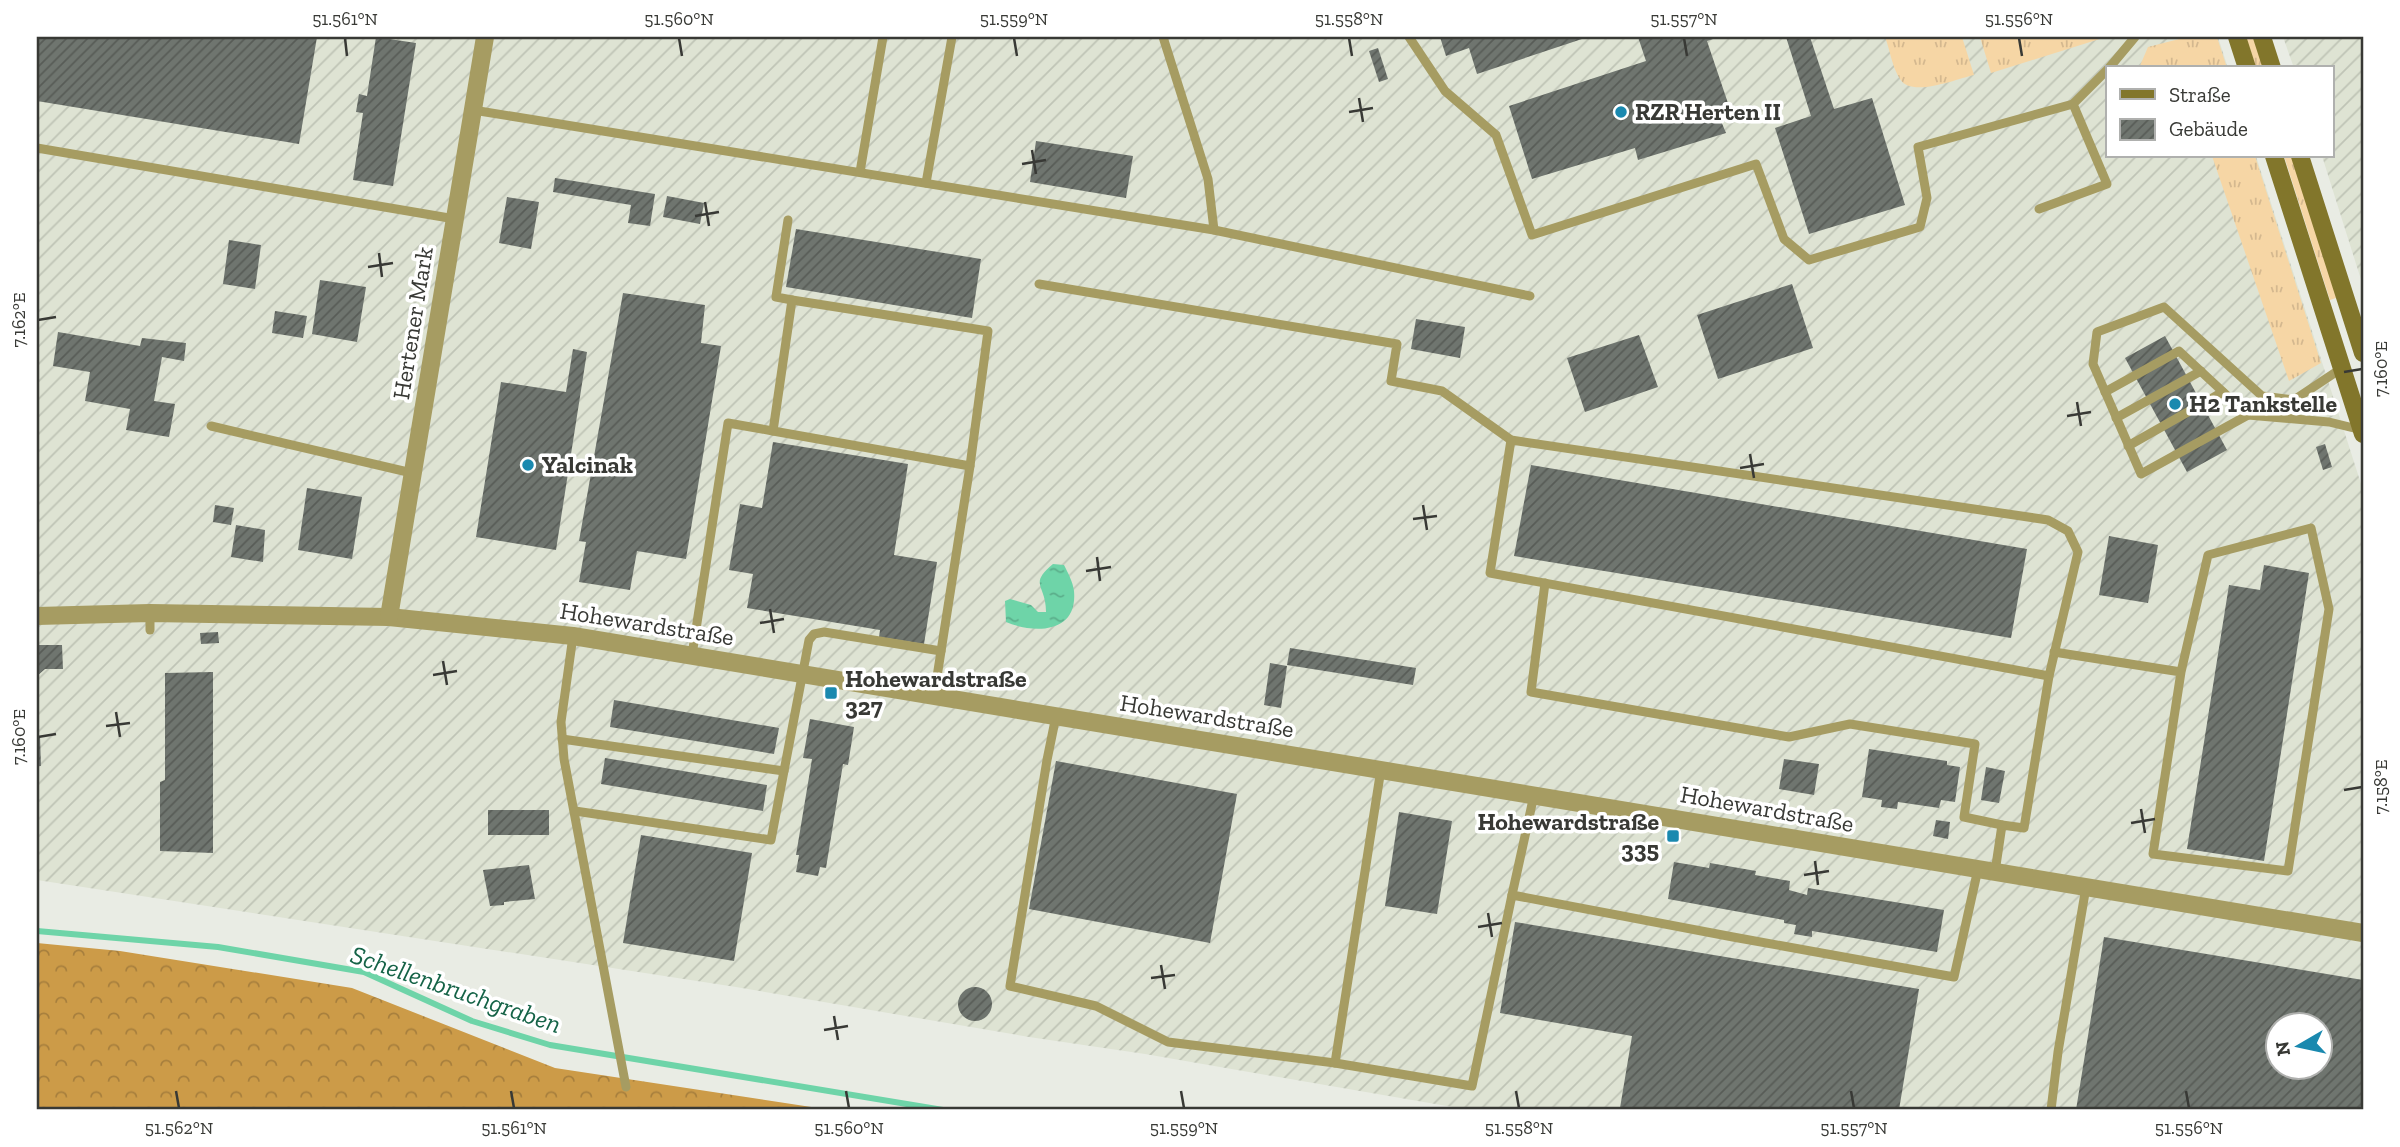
<svg xmlns="http://www.w3.org/2000/svg" width="2400" height="1147" font-family="'Zilla Slab',serif">
<style>
.industrial{fill:url(#industrial-furrows);fill-rule:evenodd}
.grass{fill:url(#grass-tufts)}
.forest{fill:url(#forest-crowns)}
.water{fill:url(#water-ripples)}
.lines{fill:none;stroke-linecap:round;stroke-linejoin:round}
.stream{stroke:#6ed4a8;stroke-width:6}
.building{fill:url(#building-hatch);fill-rule:evenodd}
.lane{stroke:#a69c62;stroke-width:9}
.street{stroke:#a69c62;stroke-width:18}
.secondary{stroke:#82762b;stroke-width:18}
.ticks{fill:none;stroke:#383935;stroke-width:2.5}
.poi-dot{fill:#1a89af;stroke:#fff;stroke-width:2.5}
.labels{text-anchor:middle;stroke-width:7;stroke-linejoin:round;paint-order:stroke}
.poi-label{font-size:24px;font-weight:bold;fill:#383935;stroke:#fff;text-anchor:start}
.street-label{font-size:24px;fill:#383935;stroke:#fff}
.water-label{font-size:26px;font-style:italic;fill:#156347;stroke:#fff}
.neatline{fill:none;stroke:#383935;stroke-width:2.5}
.ticks-label{font-size:18px;text-anchor:middle;fill:#383935}
</style>
<defs>
<pattern id="industrial-furrows" width="10" height="10" patternUnits="userSpaceOnUse" patternTransform="scale(1.75)"><rect width="10" height="10" fill="#dee3d3"/><path d="M-1 1l2-2M0 10L10 0M9 11l2-2" fill="none" stroke="#bfc4b6"/></pattern>
<pattern id="grass-tufts" width="24" height="20" patternUnits="userSpaceOnUse" patternTransform="scale(1.75)"><rect width="24" height="20" fill="#f6d6a5"/><path d="M3 7l-1-3M5 7V3M7 7l1-3M15 17l-1-3M17 17v-4M19 17l1-3" fill="none" stroke="#d4b88f"/></pattern>
<pattern id="forest-crowns" width="20" height="18" patternUnits="userSpaceOnUse" patternTransform="scale(1.75)"><rect width="20" height="18" fill="#cc9b48"/><path d="M2 6a3 3 0 1 1 6 0M12 15a3 3 0 1 1 6 0" fill="none" stroke="#a77f3d"/></pattern>
<pattern id="water-ripples" width="26" height="14" patternUnits="userSpaceOnUse" patternTransform="scale(1.75)"><rect width="26" height="14" fill="#6ed4a8"/><path d="M2 4q2-2 4 0t4 0M15 11q2-2 4 0t4 0" fill="none" stroke="#5bad8a"/></pattern>
<pattern id="building-hatch" width="6" height="6" patternUnits="userSpaceOnUse" patternTransform="scale(1.75)"><rect width="6" height="6" fill="#6f756f"/><path d="M-1 1l2-2M0 6l6-6M5 7l2-2" fill="none" stroke="#585c57"/></pattern>
</defs>
<rect width="100%" height="100%" fill="#e9ece4"/>
<!-- industrial -->
<g class="industrial">
<path d="M37,37H2218L2228,68H2108V156H2256L2363,490V1110H1470L1145,1054L1029,1037L736,987L37,880ZM2278,1024H2320V1066H2278Z"/>
<polygon points="2283,37 2363,37 2363,286 2322,156 2332,156 2332,68 2294,68"/>
</g>
<!-- grass -->
<g class="grass">
<path d="M1885,37H1962L1974,75C1956,79 1911,98 1900,79C1892,67 1890,50 1885,37Z"/>
<polygon points="1980,37 2106,37 1991,73"/>
<polygon points="2187,37 2217,37 2227,68 2139,68 2148,47"/>
<polygon points="2246,37 2255,37 2265,68 2256,68"/>
<polygon points="2212,156 2255,156 2321,363 2289,381"/>
<polygon points="2284,156 2293,156 2339,297 2330,300"/>
</g>
<!-- forest -->
<polygon class="forest" points="37,943 120,951 352,988 555,1068 831,1110 37,1110"/>
<!-- water -->
<path class="water" d="M1053,564L1064,565C1068,573 1073,582 1074,591C1078,634 1034,634 1006,622L1005,601L1010,599L1031,605L1038,612H1046C1046,584 1028,585 1053,564Z"/>
<g class="lines">
<!-- stream -->
<polyline class="stream" points="37,931 218,947 364,972 472,1021 550,1045 943,1110"/>
</g>
<!-- building -->
<g class="building">
<polygon points="37,37 317,37 299,144 37,101"/>
<polygon points="376,37 416,43 393,186 353,180 363,113 356,112 359,94 367,96"/>
<polygon points="1440,37 1588,37 1477,74 1469,48 1446,56"/>
<polygon points="1638,37 1719,37 1707,41 1733,118 1721,121 1726,133 1638,160 1635,148 1532,179 1509,106 1646,61"/>
<polygon points="1786,37 1810,37 1834,109 1872,98 1905,205 1809,234 1775,128 1811,116"/>
<polygon points="1378,48 1388,79 1379,82 1369,51"/>
<polygon points="1036,141 1133,156 1126,198 1030,182"/>
<polygon points="555,178 655,194 650,226 628,223 631,205 553,192"/>
<polygon points="667,196 704,203 700,224 663,217"/>
<polygon points="507,197 539,202 531,249 499,243"/>
<polygon points="796,229 981,259 972,318 786,287"/>
<polygon points="229,240 261,245 255,289 223,284"/>
<polygon points="320,280 366,287 357,342 312,334"/>
<polygon points="1792,284 1813,348 1718,379 1697,315"/>
<polygon points="623,293 705,305 701,343 721,346 686,559 637,551 630,590 579,582 586,542 579,541"/>
<polygon points="275,311 307,316 303,338 272,333"/>
<polygon points="1416,319 1465,327 1460,358 1411,349"/>
<polygon points="58,332 140,346 142,338 186,343 184,361 162,357 154,401 175,404 169,437 126,430 130,409 85,401 90,372 53,366"/>
<polygon points="1639,335 1658,387 1585,412 1567,358"/>
<polygon points="2165,336 2227,450 2187,472 2125,358"/>
<polygon points="573,349 587,352 556,550 476,537 501,382 566,392"/>
<polygon points="773,442 908,464 894,555 937,562 924,644 879,637 880,630 747,608 753,574 729,570 740,504 762,508"/>
<polygon points="2325,444 2332,467 2323,470 2316,447"/>
<polygon points="1531,465 2027,549 2011,638 1514,556"/>
<polygon points="307,488 362,497 352,559 298,550"/>
<polygon points="215,505 234,508 231,525 213,522"/>
<polygon points="236,525 265,530 263,562 231,557"/>
<polygon points="2109,536 2158,545 2148,603 2099,595"/>
<polygon points="2264,565 2309,573 2264,861 2187,849 2229,585 2260,590"/>
<polygon points="218,632 219,643 201,644 200,633"/>
<polygon points="37,645 62,645 63,669 45,669 37,676"/>
<polygon points="1290,648 1416,668 1413,685 1287,665"/>
<polygon points="1270,663 1287,666 1281,708 1264,705"/>
<polygon points="213,672 213,853 160,851 160,782 165,780 165,673"/>
<polygon points="614,700 779,728 774,754 610,727"/>
<polygon points="810,719 854,727 848,765 843,764 826,868 820,867 818,876 796,872 799,855 796,855 812,759 803,758"/>
<polygon points="37,736 40,736 41,766 37,766"/>
<polygon points="1869,749 1947,761 1947,765 1960,767 1955,802 1941,800 1939,808 1898,802 1897,809 1881,807 1882,800 1862,797"/>
<polygon points="605,758 767,785 763,811 601,784"/>
<polygon points="1784,759 1819,764 1814,795 1779,789"/>
<polygon points="1056,761 1237,794 1210,943 1029,909"/>
<polygon points="1986,767 2005,771 1999,803 1981,800"/>
<rect x="488" y="810" width="61" height="25"/>
<polygon points="1399,812 1452,821 1437,914 1385,906"/>
<polygon points="1936,820 1950,822 1948,839 1933,836"/>
<polygon points="641,835 752,853 734,961 623,943"/>
<polygon points="1674,862 1709,868 1710,863 1756,871 1755,875 1790,881 1789,890 1807,895 1808,888 1944,910 1937,952 1812,931 1812,937 1794,934 1796,925 1784,923 1784,920 1668,899"/>
<polygon points="529,865 535,899 504,902 504,905 490,906 483,870"/>
<polygon points="1515,922 1919,989 1899,1110 1634,1110 1620,1108 1632,1036 1500,1013"/>
<path d="M2104,937L2363,980V1110H2076ZM2278,1024H2320V1066H2278Z"/>
<circle cx="975" cy="1004" r="17"/>
</g>
<g class="lines">
<!-- lane -->
<g class="lane">
<polyline points="1163,37 1208,179 1214,230"/>
<polyline points="1409,37 1445,91 1496,135 1532,235 1756,164 1784,239 1809,260 1920,227 1927,198 1918,147 2073,104 2108,69"/>
<polyline points="2109,68 2135,37"/>
<polyline points="473,110 1214,230 1530,296"/>
<polyline points="37,148 455,219"/>
<polyline points="860,172 883,37"/>
<polyline points="926,183 952,37"/>
<polyline points="2039,209 2107,184 2073,104"/>
<polyline points="1039,284 1397,344 1391,381 1442,391 1511,440 2048,520 2068,531 2078,552 2049,676 2024,828 2002,825 1995,872"/>
<polyline points="2105,392 2179,351 2248,415 2329,422 2362,430"/>
<polyline points="2248,415 2141,474 2093,364 2097,332 2164,307 2262,396 2294,400 2342,368"/>
<polyline points="2116,418 2201,371"/>
<polyline points="211,426 412,473"/>
<polyline points="773,431 970,466 988,331 792,300"/>
<polyline points="1511,440 1490,573 2049,676"/>
<polyline points="2128,446 2223,392"/>
<polyline points="1545,583 1531,692 1789,737 1850,724 1975,744 1964,817 2002,825"/>
<polyline points="150,630 150,613"/>
<polyline points="573,636 561,722 564,759 626,1087"/>
<polyline points="2054,652 2181,672 2153,854 2288,871 2329,609 2311,528 2208,555 2181,672"/>
<polyline points="692,655 728,423 773,431 792,300 776,297 788,220"/>
<polyline points="934,696 970,466"/>
<polyline points="1056,716 1047,760 1010,986 1096,1006 1168,1042 1335,1063"/>
<polyline points="562,739 784,771 809,640 814,634 824,632 941,651"/>
<polyline points="1381,769 1335,1063 1472,1086 1512,895"/>
<polyline points="1534,795 1512,895 1733,937 1954,977 1978,869"/>
<polyline points="575,811 771,840 784,771"/>
<polyline points="2051,1110 2058,1052 2086,887"/>
</g>
<!-- street -->
<g class="street">
<polyline points="37,616 150,613 389,617 573,636 2363,933"/>
<polyline points="389,617 485,37"/>
</g>
<!-- secondary -->
<g class="secondary">
<polyline points="2237,37 2247,68"/>
<polyline points="2262,37 2272,68"/>
<polyline points="2274,156 2363,434"/>
<polyline points="2300,156 2363,353"/>
</g>
</g>
<!-- ticks -->
<path class="ticks" d="M345,38L347,56M679,38L682,56M1014,38L1017,56M1349,38L1352,56M1684,38L1687,56M2019,38L2022,56M1359,98L1363,122M1349,112L1373,108M1032,150L1036,174M1022,164L1046,160M705,202L709,226M695,216L719,212M379,253L382,277M368,267L393,263M38,320L56,317M2344,372L2362,369M2077,402L2081,426M2067,416L2091,412M1750,454L1754,478M1740,468L1764,464M1423,505L1427,530M1413,519L1437,516M1097,557L1100,581M1086,571L1111,567M770,609L774,633M760,623L784,619M443,661L447,685M433,675L457,671M116,712L120,737M106,726L130,723M38,737L56,734M2344,790L2362,787M2141,809L2145,833M2131,823L2155,819M1815,861L1818,885M1804,875L1829,871M1488,913L1492,937M1478,927L1502,923M1161,965L1165,989M1151,978L1175,975M834,1016L838,1040M824,1030L848,1026M176,1091L179,1108M511,1091L514,1108M846,1091L849,1108M1181,1091L1184,1108M1516,1091L1519,1108M1851,1091L1854,1108M2186,1091L2189,1108"/>
<!-- markers -->
<g class="poi-dot">
<circle cx="1621" cy="112" r="7"/>
<circle cx="2175" cy="404" r="7"/>
<circle cx="528" cy="465" r="7"/>
<rect x="824" y="686" width="14" height="14" rx="3.5"/>
<rect x="1666" y="829" width="14" height="14" rx="3.5"/>
</g>
<g class="labels">
<!-- poi labels -->
<g class="poi-label">
<text x="1635" y="120">RZR Herten II</text>
<text x="2189" y="412">H2 Tankstelle</text>
<text x="542" y="473">Yalcinak</text>
<text x="845" y="687">Hohewardstraße<tspan x="845" dy="28">327</tspan></text>
<text x="1659" y="830" text-anchor="end">Hohewardstraße<tspan x="1659" dy="28">335</tspan></text>
</g>
<!-- street labels -->
<g class="street-label">
<text transform="translate(413 323) rotate(-81)" y="8">Hertener Mark</text>
<text transform="translate(647 624) rotate(9)" y="8">Hohewardstraße</text>
<text transform="translate(1207 716) rotate(9)" y="8">Hohewardstraße</text>
<text transform="translate(1767 809) rotate(10)" y="8">Hohewardstraße</text>
</g>
<!-- water labels -->
<g class="water-label">
<text transform="translate(456 989) rotate(19)" y="9">Schellenbruchgraben</text>
</g>
</g>
<!-- border -->
<rect width="2400" height="1147" fill="none" stroke="#ffffff" stroke-width="77"/>
<!-- legend -->
<rect x="2106" y="66" width="228" height="91" fill="#ffffff" stroke="#afb0ae" stroke-width="2"/>
<rect x="2120" y="89" width="35" height="10" fill="#82762b" stroke="#afb0ae" stroke-width="2"/>
<text x="2169" y="102" font-size="21" fill="#383935">Straße</text>
<rect x="2120" y="119" width="35" height="21" fill="url(#building-hatch)" stroke="#afb0ae" stroke-width="2"/>
<text x="2169" y="136" font-size="21" fill="#383935">Gebäude</text>
<!-- north arrow -->
<g transform="translate(2299 1046) rotate(261)"><circle r="33" fill="#ffffff" stroke="#afb0ae" stroke-width="2"/>
<path d="M0-5L12 26L0 18L-12 26Z" fill="#1a89af"/>
<text y="-10" font-size="19" font-weight="bold" text-anchor="middle" fill="#383935">N</text>
</g>
<rect x="38" y="38" width="2324" height="1070" class="neatline"/>
<g class="ticks-label">
<text x="345" y="25">51.561°N</text>
<text x="679" y="25">51.560°N</text>
<text x="1014" y="25">51.559°N</text>
<text x="1349" y="25">51.558°N</text>
<text x="1684" y="25">51.557°N</text>
<text x="2019" y="25">51.556°N</text>
<text transform="translate(19 320) rotate(-90)" y="6">7.162°E</text>
<text transform="translate(2381 369) rotate(-90)" y="6">7.160°E</text>
<text transform="translate(19 737) rotate(-90)" y="6">7.160°E</text>
<text transform="translate(2381 787) rotate(-90)" y="6">7.158°E</text>
<text x="179" y="1134">51.562°N</text>
<text x="514" y="1134">51.561°N</text>
<text x="849" y="1134">51.560°N</text>
<text x="1184" y="1134">51.559°N</text>
<text x="1519" y="1134">51.558°N</text>
<text x="1854" y="1134">51.557°N</text>
<text x="2189" y="1134">51.556°N</text>
</g>
</svg>
